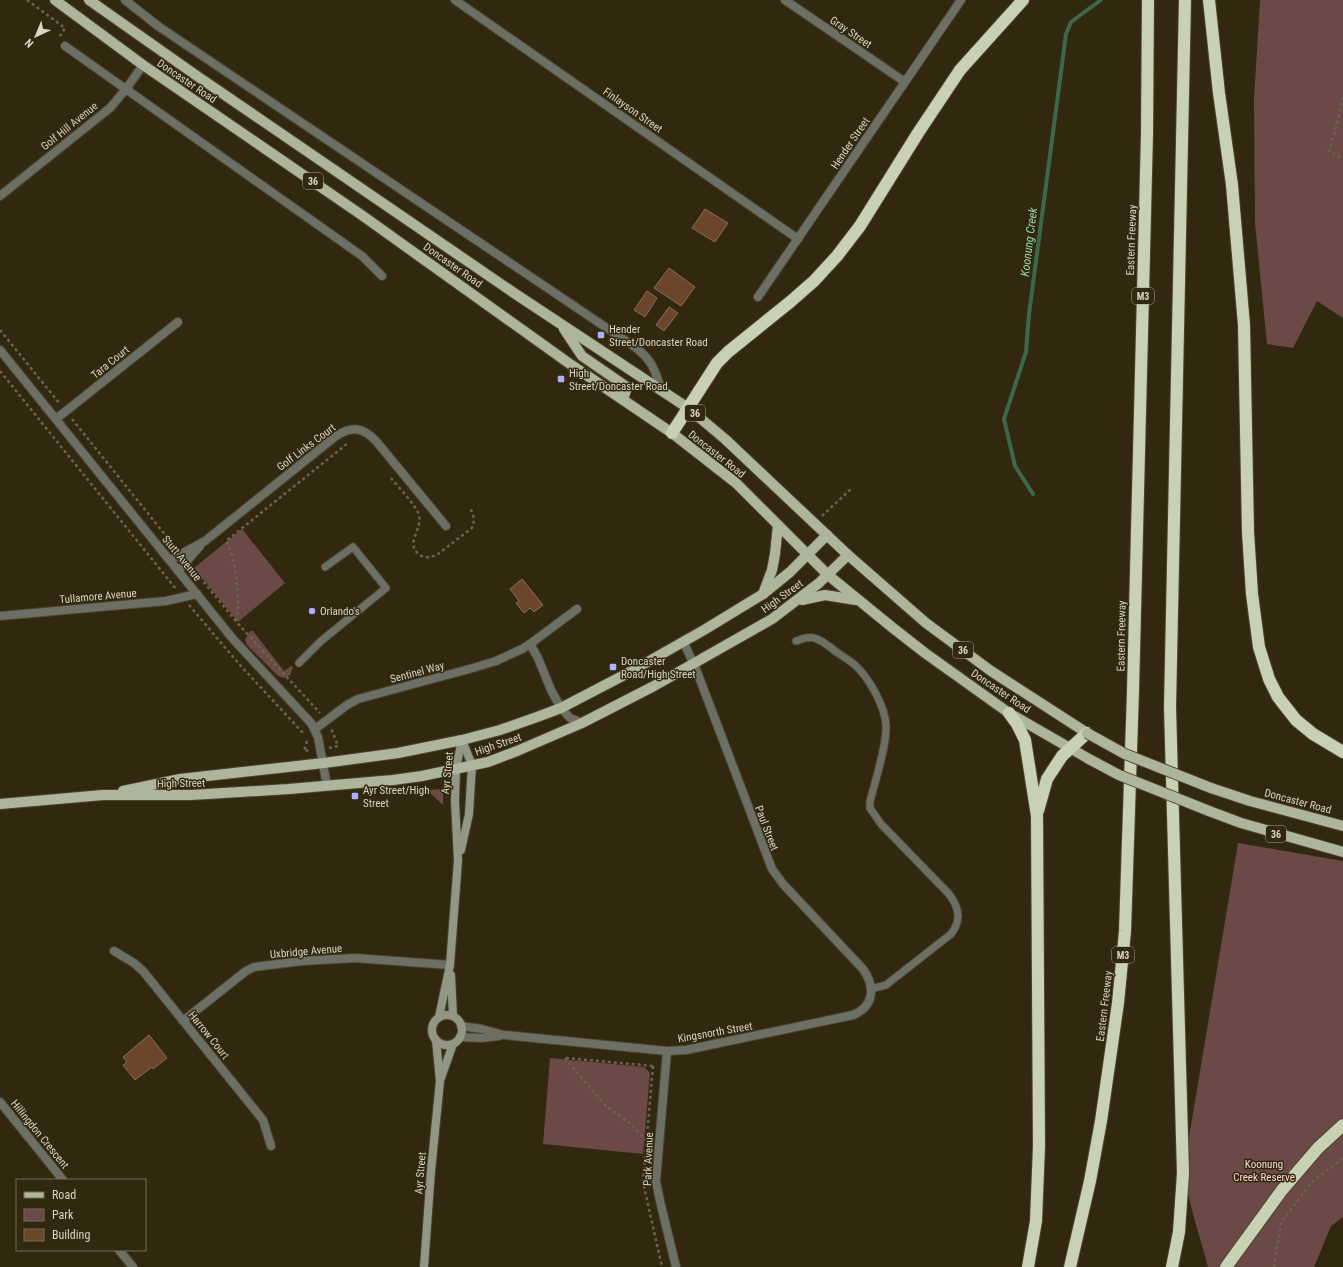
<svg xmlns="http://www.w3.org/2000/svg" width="1343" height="1267" font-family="'Roboto Condensed',sans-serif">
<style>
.green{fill:#6a4947}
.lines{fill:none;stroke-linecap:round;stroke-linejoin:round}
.stream{stroke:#3d674b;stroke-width:4}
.building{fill:#6c462b;stroke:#866d5c}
.lane-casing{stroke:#4d442d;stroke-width:9}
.street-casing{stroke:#4d442d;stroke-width:10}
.secondary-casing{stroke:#4d442d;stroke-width:10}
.primary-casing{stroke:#4d442d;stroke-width:12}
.highway-casing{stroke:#4d442d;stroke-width:14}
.path{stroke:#6c634e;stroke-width:2.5;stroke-dasharray:3 3;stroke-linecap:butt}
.lane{stroke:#6c6f64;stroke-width:7}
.street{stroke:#6c6f64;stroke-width:8}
.secondary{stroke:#919784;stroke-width:8}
.primary{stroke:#aeb59d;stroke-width:10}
.highway{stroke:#c8d1b3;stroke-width:12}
.primary-bridge-casing{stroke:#4d442d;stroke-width:12;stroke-linecap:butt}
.primary-bridge{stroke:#aeb59d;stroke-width:10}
.poi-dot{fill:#aeaefa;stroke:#322810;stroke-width:1.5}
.labels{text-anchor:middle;stroke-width:3;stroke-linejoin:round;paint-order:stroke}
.shield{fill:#322810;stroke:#a8a08f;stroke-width:1}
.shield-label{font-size:10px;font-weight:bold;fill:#dad4c5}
.street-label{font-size:11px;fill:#dad4c5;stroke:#322810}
.poi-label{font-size:11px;fill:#dad4c5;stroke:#322810;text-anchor:start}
.park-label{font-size:11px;fill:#fcd9d7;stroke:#322810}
.water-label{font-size:12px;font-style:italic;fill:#95d9aa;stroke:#322810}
</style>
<rect width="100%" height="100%" fill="#322810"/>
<!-- green -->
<g class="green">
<polygon points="1260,0 1343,0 1343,318 1317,301 1293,348 1267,344 1255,223 1254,99"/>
<polygon points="242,529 285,583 238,622 194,568"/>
<polygon points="250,631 253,631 284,671 291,666 293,667 290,675 284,678 278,676 247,645 245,640 248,634"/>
<polygon points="443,789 443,805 427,790"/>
<polygon points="1238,843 1343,861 1343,1217 1331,1226 1314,1267 1208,1267 1193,1214 1183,1173"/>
<polygon points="550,1058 644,1067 650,1073 643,1154 543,1144"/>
</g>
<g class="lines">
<!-- stream -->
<polyline class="stream" points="1033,494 1015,466 1004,419 1026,352 1029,314 1066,34 1071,22 1101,0"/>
</g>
<!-- building -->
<g class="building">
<polygon points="705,209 728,223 715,242 692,228"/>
<polygon points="669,268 695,287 681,306 654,288"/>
<polygon points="647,291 657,298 645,317 634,310"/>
<polygon points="669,307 678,313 664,331 656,325"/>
<polygon points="522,579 543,605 534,612 530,608 524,613 516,603 519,601 510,589"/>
<polygon points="149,1035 167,1058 153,1069 152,1067 135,1080 123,1065 127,1062 123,1057"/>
</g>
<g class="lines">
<!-- lane casing -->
<g class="lane-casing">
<g id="lane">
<path d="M796,641C802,639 808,636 814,638C822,640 829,646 835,651C842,656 849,660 855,665C869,678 885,706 886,725C887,743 877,775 872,794L870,801V808L881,824L949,894C959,907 962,920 951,934L886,985L871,989"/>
<polyline points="299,663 321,641 386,588 353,547 325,567"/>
</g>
</g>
<!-- street casing -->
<g class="street-casing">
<g id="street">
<path d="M125,0L158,26L635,347C654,362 654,370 662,391"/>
<polyline points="455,0 798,239"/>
<polyline points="785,0 905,82"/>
<polyline points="65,46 362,256 382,276"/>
<polyline points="0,196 110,108 126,89 143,65"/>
<polyline points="758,297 961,0"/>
<polyline points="0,350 233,639 311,723 318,737 327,786"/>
<polyline points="56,419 178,322"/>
<path d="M170,560L205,541L336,436C352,426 363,427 376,441L446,526"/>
<polyline points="178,571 200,546"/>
<polyline points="0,616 166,601 197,594"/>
<polyline points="530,644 538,658 551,690 561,708 570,718 582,723"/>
<polyline points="315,729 347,705 358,699 473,668 496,661 522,649 530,644 577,609"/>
<polyline points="114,951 134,963 143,971 263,1120 271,1146"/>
<polyline points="183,1021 246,971 254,967 302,961 355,958 450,965"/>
<path d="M461,1026L482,1029L504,1035L667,1051L686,1050L853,1015C875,1006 875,986 863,969L783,884L772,869L696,669L683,641"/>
<polyline points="460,1037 481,1038 499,1036"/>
<polyline points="667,1051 656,1181 660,1201 676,1267"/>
<polyline points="0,1102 63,1180"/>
<polyline points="119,1250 133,1267"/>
</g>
</g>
<!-- secondary casing -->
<g class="secondary-casing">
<g id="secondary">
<polyline points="461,850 469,814 472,765 462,740"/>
<polyline points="451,975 453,1016"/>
<circle cx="447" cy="1030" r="15"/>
<polyline points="439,1017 450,965 458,860 455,802 456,768 462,740"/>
<polyline points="441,1078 453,1044"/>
<polyline points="424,1267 431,1171 440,1081 436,1040"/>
</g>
</g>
<!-- primary casing -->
<g class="primary-casing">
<g id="primary">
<polyline points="55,0 143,65 363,216 570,364 672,433 736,483 828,575 893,628 925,653 1009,713 1089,759"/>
<polyline points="89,0 197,76 514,293 688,408 725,439 848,555 926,623 991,671 1087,733"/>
<polyline points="564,329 582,356 627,387 623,400"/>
<polyline points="763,594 772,570 775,554 778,525"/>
<polyline points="802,600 825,595 856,600"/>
<polyline points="1211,788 1250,801 1343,826"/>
<polyline points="123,791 180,779 324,763 398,753 462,740 500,730 537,717 561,708 630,672 704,630 763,594 790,572 827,535"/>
<polyline points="0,804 103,795 191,795 289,789 393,780 422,776 488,762 517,751 582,723 654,686 772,619 819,583 848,555"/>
<polyline points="1209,811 1241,823 1343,852"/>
</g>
</g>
<!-- highway casing -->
<g class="highway-casing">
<g id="highway">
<polyline points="1209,0 1219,93 1232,185 1244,325 1248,532 1252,594 1259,647 1269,679 1278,697 1296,720 1313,734 1343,752"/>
<polyline points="672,433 717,363 728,352 790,302 814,281 837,256 860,226 918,133 960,70 1023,0"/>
<polyline points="1009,713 1017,724 1025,740 1037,816 1039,1146 1036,1221 1028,1267"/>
<polyline points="1038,811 1047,779 1062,756 1087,733"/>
<polyline points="1070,1267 1090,1181 1101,1121 1118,1003 1125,931 1133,691 1147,134 1148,0"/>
<polyline points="1172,1267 1179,1232 1183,1173 1170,707 1185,0"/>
<polyline points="1226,1267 1282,1190 1318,1148 1343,1125"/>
</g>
</g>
<!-- path -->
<g class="path">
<polyline points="27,0 65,28 59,38"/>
<polyline points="1343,97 1337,124 1329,151 1343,159"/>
<polyline points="0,330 60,404"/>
<polyline points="0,371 176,589"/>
<polyline points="72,419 175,547"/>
<path d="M391,478C399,488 415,504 419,515C423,529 404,544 420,555C426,559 432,557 438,554L472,528C475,521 474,515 470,508"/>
<polyline points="822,516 852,488"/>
<polyline points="192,568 240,626 320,713"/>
<polyline points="189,605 239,664 304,734"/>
<path d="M235,621C242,606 235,553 226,541L348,443"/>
<polyline points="307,741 304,751 310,750"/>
<polyline points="329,748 338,746 331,728"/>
<polyline points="565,1058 581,1077 606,1106 631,1124 646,1140"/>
<polyline points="566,1058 653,1066"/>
<polyline points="653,1066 643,1182 662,1267"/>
<polyline points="1274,1267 1281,1222 1313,1181 1343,1158"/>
</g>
<!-- lane -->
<use href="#lane" class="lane"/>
<!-- street -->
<use href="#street" class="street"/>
<!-- secondary -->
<use href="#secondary" class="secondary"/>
<!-- primary -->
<use href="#primary" class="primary"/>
<!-- highway -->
<use href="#highway" class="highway"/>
<!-- primary-bridge casing -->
<g class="primary-bridge-casing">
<g id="primary-bridge">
<polyline points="1087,733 1125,754 1211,788"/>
<polyline points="1089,759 1119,775 1209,811"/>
</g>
</g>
<!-- primary-bridge -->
<use href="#primary-bridge" class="primary-bridge"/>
</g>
<!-- markers -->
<g class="poi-dot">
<rect x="597" y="331" width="8" height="8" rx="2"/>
<rect x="557" y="375" width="8" height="8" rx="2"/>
<circle cx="312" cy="611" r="4"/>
<rect x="609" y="663" width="8" height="8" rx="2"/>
<rect x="351" y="792" width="8" height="8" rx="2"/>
</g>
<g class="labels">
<!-- shield labels -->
<g class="shield">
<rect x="303" y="173" width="20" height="16" rx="3"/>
<rect x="1132" y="288" width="22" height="16" rx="3"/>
<rect x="685" y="405" width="20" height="16" rx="3"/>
<rect x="953" y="642" width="20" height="16" rx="3"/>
<rect x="1266" y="826" width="20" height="16" rx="3"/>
<rect x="1112" y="947" width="22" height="16" rx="3"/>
</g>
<g class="shield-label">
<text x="313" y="185">36</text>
<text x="1143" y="300">M3</text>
<text x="695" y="417">36</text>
<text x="963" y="654">36</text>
<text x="1276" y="838">36</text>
<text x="1123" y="959">M3</text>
</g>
<!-- street labels -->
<g class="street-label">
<text transform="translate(851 32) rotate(34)" y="4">Gray Street</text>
<text transform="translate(187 81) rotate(34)" y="4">Doncaster Road</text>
<text transform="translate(633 110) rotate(35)" y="4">Finlayson Street</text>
<text transform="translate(69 126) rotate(-39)" y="4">Golf Hill Avenue</text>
<text transform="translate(850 143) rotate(-56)" y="4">Hender Street</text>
<text transform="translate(1131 240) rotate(-88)" y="4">Eastern Freeway</text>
<text transform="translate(453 265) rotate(35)" y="4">Doncaster Road</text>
<text transform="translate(110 362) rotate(-39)" y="4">Tara Court</text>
<text transform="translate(306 447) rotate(-37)" y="4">Golf Links Court</text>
<text transform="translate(717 454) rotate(38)" y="4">Doncaster Road</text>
<text transform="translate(182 558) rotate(51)" y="4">Stutt Avenue</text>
<text transform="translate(98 596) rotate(-5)" y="4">Tullamore Avenue</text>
<text transform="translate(782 596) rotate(-36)" y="4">High Street</text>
<text transform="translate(1121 636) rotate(-89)" y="4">Eastern Freeway</text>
<text transform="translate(417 672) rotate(-15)" y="4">Sentinel Way</text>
<text transform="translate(1001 691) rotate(34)" y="4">Doncaster Road</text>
<text transform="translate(498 744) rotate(-19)" y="4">High Street</text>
<text transform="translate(447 773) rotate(-84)" y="4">Ayr Street</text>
<text transform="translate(181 783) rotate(-1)" y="4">High Street</text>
<text transform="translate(1298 801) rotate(15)" y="4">Doncaster Road</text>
<text transform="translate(767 828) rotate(69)" y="4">Paul Street</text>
<text transform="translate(306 951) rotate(-5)" y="4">Uxbridge Avenue</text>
<text transform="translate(1104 1006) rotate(-83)" y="4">Eastern Freeway</text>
<text transform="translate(715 1032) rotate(-10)" y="4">Kingsnorth Street</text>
<text transform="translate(209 1035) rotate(51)" y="4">Harrow Court</text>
<text transform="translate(40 1134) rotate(51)" y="4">Hillingdon Crescent</text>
<text transform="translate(648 1159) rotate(-88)" y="4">Park Avenue</text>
<text transform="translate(420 1173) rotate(-85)" y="4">Ayr Street</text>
</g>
<!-- poi labels -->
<g class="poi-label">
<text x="609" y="333">Hender<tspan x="609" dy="13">Street/Doncaster Road</tspan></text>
<text x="569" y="377">High<tspan x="569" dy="13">Street/Doncaster Road</tspan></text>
<text x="320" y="615">Orlando's</text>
<text x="621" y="665">Doncaster<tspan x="621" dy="13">Road/High Street</tspan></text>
<text x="363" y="794">Ayr Street/High<tspan x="363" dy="13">Street</tspan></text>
</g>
<!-- park labels -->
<g class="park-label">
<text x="1264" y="1168">Koonung<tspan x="1264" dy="13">Creek Reserve</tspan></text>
</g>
<!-- water labels -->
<g class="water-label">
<text transform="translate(1029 242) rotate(-83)" y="4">Koonung Creek</text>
</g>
</g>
<!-- legend -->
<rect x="16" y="1179" width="130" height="72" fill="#322810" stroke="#756d58"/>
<rect x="24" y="1192" width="20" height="6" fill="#aeb59d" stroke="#756d58"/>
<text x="52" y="1199" font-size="12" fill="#dad4c5">Road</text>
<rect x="24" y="1209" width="20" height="12" fill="#6a4947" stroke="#756d58"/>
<text x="52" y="1219" font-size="12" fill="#dad4c5">Park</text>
<rect x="24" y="1229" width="20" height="12" fill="#6c462b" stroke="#756d58"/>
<text x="52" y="1239" font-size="12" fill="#dad4c5">Building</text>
<!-- north arrow -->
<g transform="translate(36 36) rotate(224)" stroke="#322810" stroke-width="3" paint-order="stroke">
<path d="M0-3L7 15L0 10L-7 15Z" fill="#dad4c5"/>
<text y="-6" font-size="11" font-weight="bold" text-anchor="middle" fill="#dad4c5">N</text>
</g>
</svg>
